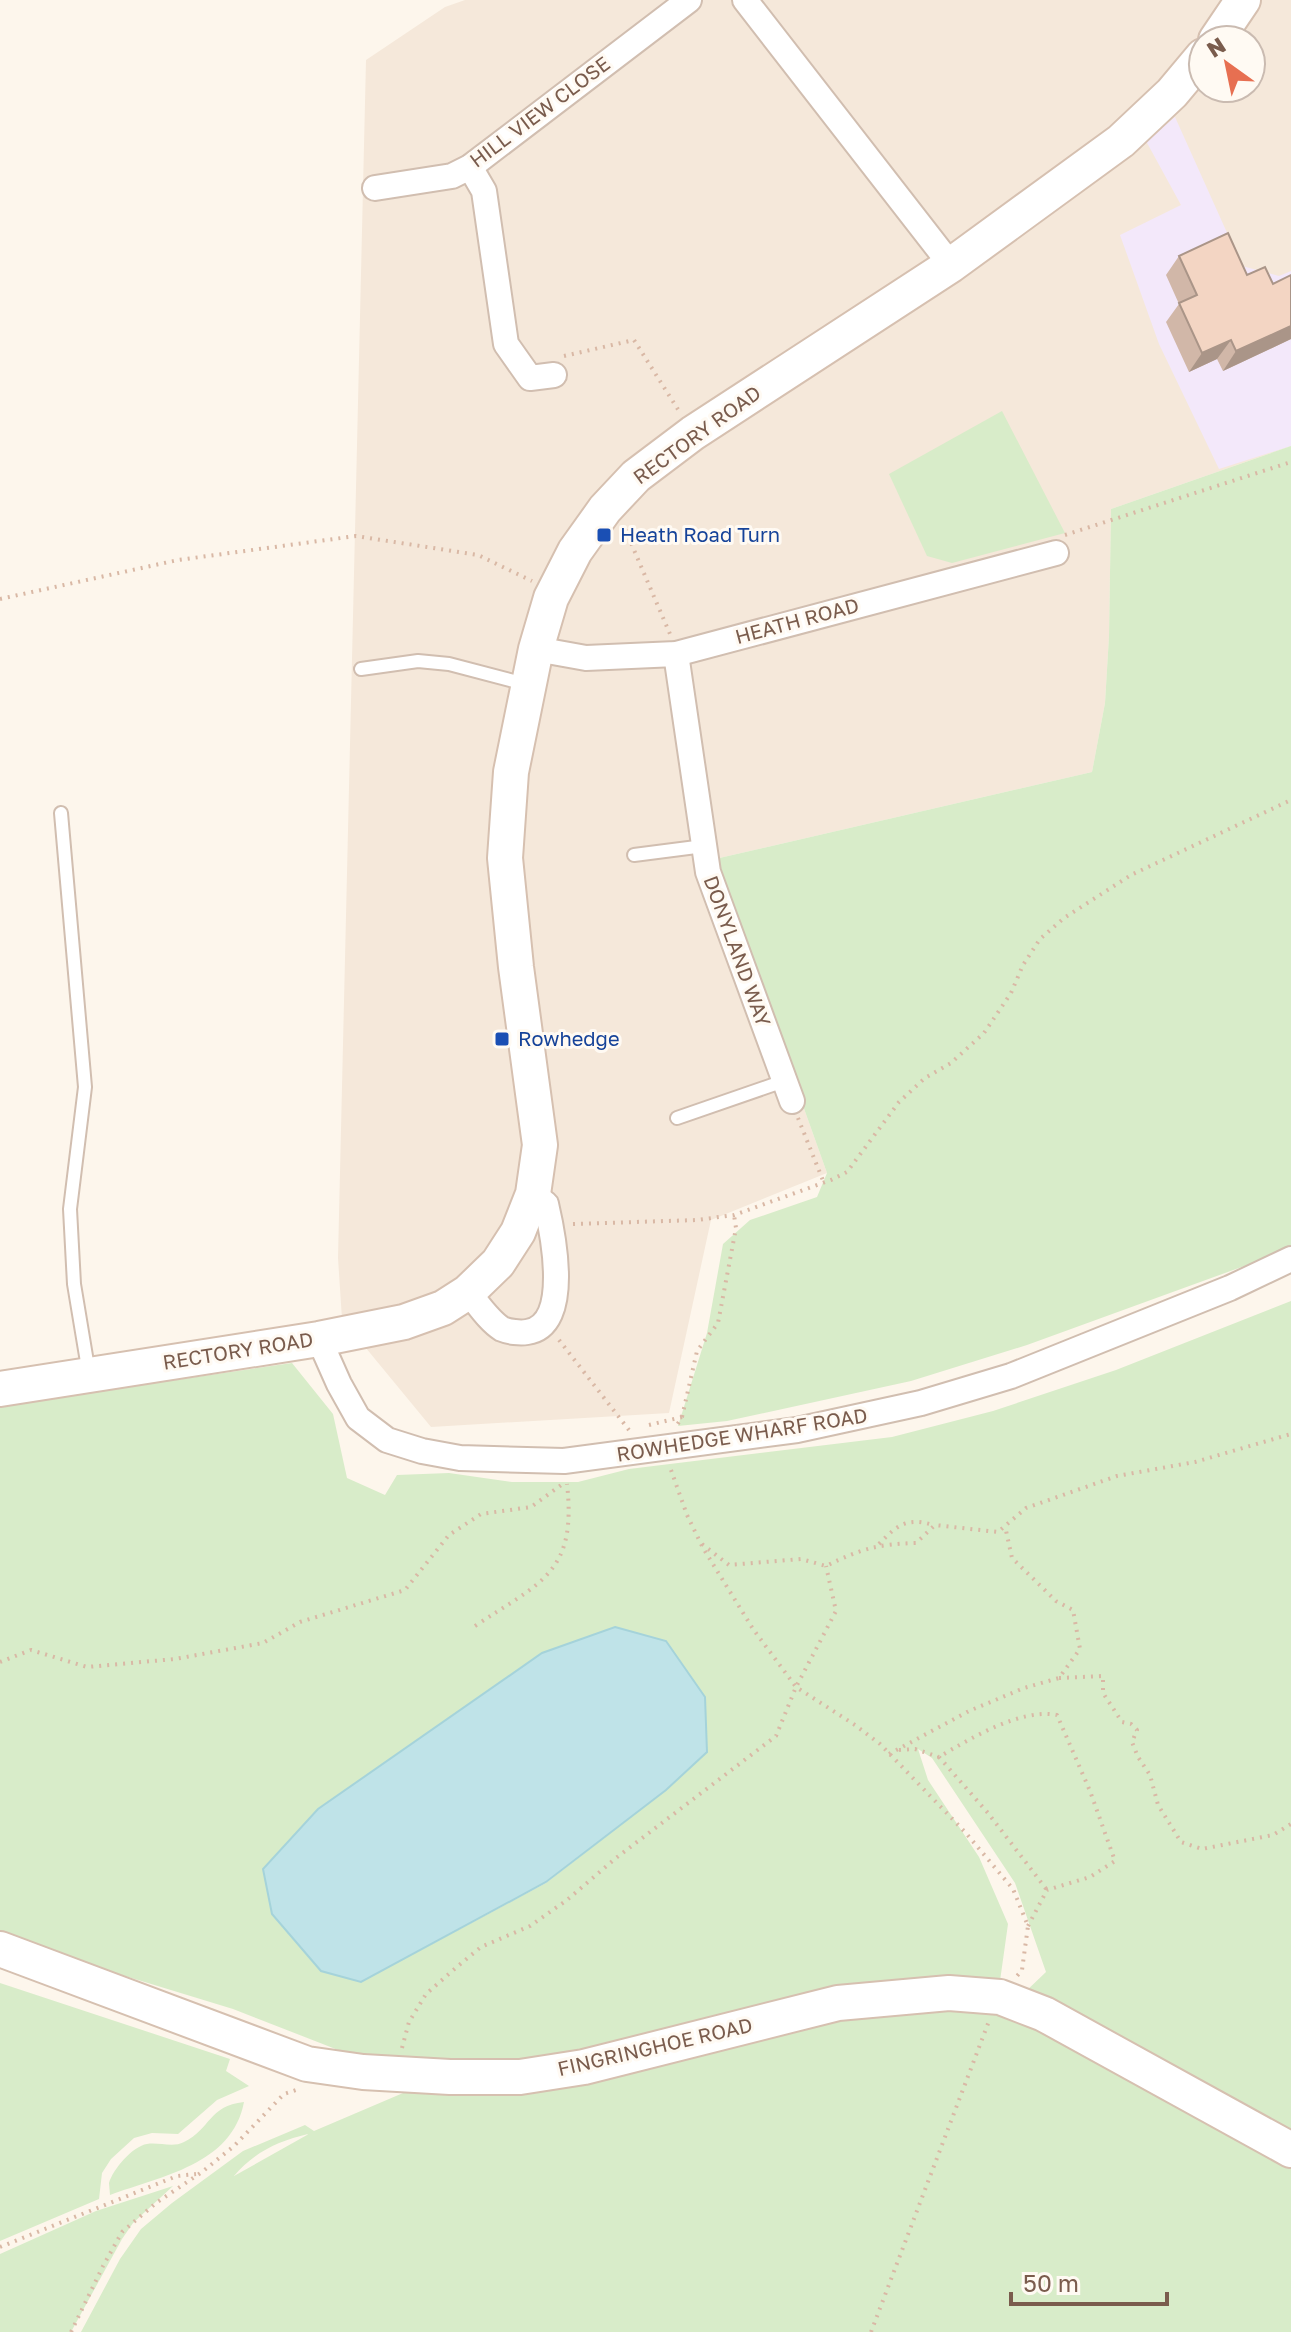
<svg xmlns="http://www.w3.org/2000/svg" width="1291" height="2332" font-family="'Golos Text',sans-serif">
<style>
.residential{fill:#f5e8da;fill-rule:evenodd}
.education{fill:#f3e8fa}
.green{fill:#d8ecc9;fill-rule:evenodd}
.water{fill:#bfe3e8;stroke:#a5d3da;stroke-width:2}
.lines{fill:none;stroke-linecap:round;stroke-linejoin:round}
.lane-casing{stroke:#d1beb0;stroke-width:16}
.street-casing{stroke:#d1beb0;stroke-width:28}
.secondary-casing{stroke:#d6c0b0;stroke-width:38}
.path{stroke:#d9b8a5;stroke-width:4;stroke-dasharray:2 6;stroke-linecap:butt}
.lane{stroke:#fff;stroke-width:12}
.street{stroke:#fff;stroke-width:24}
.secondary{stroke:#fff;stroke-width:34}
.wall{fill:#d1b7a8}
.shaded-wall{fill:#aa9588}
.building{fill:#f3d5c3;stroke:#aa9588;stroke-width:2}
.transit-dot{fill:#1a4fb4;stroke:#fffaf3;stroke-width:3}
.labels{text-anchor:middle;stroke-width:6;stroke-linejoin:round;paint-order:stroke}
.street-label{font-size:20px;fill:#7a5c4d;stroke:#fffaf3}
.transit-label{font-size:20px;fill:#164399;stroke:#fffaf3;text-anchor:start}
</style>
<rect width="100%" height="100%" fill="#fdf6ec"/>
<!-- residential -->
<path class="residential" d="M465,0H1291V446L1111,509L1109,636L1105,703L1092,772L715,859L827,1173L711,1220L669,1413L431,1427L342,1319L338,1258L366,60L445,7ZM1203,40H1251V88H1203Z"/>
<!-- education -->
<polygon class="education" points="1175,117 1242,266 1279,276 1291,271 1291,446 1219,469 1159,344 1120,235 1181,205 1146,141"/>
<!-- green -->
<g class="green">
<polygon points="1002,411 1065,533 952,563 927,556 889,474"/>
<polygon points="1291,446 1291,1249 1027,1345 911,1381 727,1421 678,1426 707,1333 723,1244 750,1220 817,1197 827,1173 715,859 1092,772 1105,703 1109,636 1111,509"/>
<path d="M1291,1301V2332H81L120,2259L141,2229L172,2203L243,2151L305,2125L314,2131L457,2070L374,2064L233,2009L17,1943L0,1935V1398L23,1394L176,1380L292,1363L333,1414L347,1478L385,1495L397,1475L449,1473L512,1482H578L629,1469L892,1437L993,1411L1116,1370ZM705,1697L707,1752L666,1790L546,1883L361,1982ZM918,1749L932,1758L1015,1883L1046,1972L1023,1994L1000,1981L1008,1924L979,1857L928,1780ZM308,2134L307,2135L234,2176C253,2153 278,2141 308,2134Z"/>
<polygon points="0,1983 230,2059 226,2071 249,2086 217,2100 178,2134 152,2133 134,2138 111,2159 102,2173 99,2199 0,2241"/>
<path d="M244,2102C232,2165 161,2176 110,2195C110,2193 109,2184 109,2183C113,2169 133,2146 147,2144C159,2142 173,2148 184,2142C211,2129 208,2106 244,2102Z"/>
<polygon points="173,2186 133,2223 122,2239 71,2332 0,2332 0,2254 96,2211"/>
</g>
<!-- water -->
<polygon class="water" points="615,1627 666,1641 705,1697 707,1752 666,1790 546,1882 361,1982 321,1971 272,1914 263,1869 318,1809 542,1653"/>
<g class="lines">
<!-- lane casing -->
<g class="lane-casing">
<g id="lane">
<polyline points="361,669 418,661 449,664 525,684"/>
<polyline points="61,813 85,1087 70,1209 74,1284 89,1374"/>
<polyline points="634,855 704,846"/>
<polyline points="677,1118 784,1081"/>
</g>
</g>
<!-- street casing -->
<g class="street-casing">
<g id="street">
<polyline points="745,0 951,265"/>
<polyline points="470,167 484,191 506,344 530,378 554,375"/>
<polyline points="375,188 452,176 470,167 689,0"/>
<polyline points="536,649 586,658 676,654 1056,553"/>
<polyline points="676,654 708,872 792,1101"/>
<path d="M468,1292C478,1304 489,1321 502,1329C509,1332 520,1333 527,1332C572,1326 553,1234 546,1204L533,1194"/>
<polyline points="319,1339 339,1384 358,1418 387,1440 422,1451 460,1458 564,1461 797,1430 921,1403 1011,1376 1230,1288 1291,1259"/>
</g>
</g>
<!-- secondary casing -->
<g class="secondary-casing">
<g id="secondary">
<polyline points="1216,40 1243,0"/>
<polyline points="0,1389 319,1339 404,1322 443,1308 468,1292 498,1263 518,1232 533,1194 540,1145 516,967 505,858 511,772 536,649 551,598 575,551 605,509 636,476 693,433 951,265 1121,141 1172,93 1203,56"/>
<polyline points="0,1949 307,2064 363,2072 450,2077 520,2077 584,2067 838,2003 949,1993 1000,1997 1044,2014 1291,2150"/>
</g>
</g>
<!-- path -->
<g class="path">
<polyline points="564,356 634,340 679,411"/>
<polyline points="625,529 670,634"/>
<polyline points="1065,535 1291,462"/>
<polyline points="0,599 178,560 356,536 478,555 532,581"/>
<polyline points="798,1118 824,1183"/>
<polyline points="573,1224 697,1220 734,1215 831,1180 847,1172 899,1102 925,1078 951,1063 984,1033 1011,993 1023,965 1040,939 1064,918 1131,875 1291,800"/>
<polyline points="559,1340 629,1430"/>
<polyline points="682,1417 697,1351 718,1323 736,1228 734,1215"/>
<polyline points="649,1425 682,1417 677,1425"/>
<polyline points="671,1470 687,1515 703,1548 753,1629 796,1687 855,1725 880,1744 965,1832 1013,1889 1028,1926 1022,1970 1017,1976"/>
<path d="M702,1544L729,1565L801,1559L826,1566C860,1549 878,1544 916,1543L935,1525L998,1532L1026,1508L1117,1476L1195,1462L1291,1434"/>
<path d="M879,1544C897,1525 907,1517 933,1525"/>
<path d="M475,1626C541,1582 577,1573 567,1484"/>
<polyline points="0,1662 31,1650 87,1667 175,1659 263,1643 300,1622 405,1590 449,1535 481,1514 531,1507 564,1483"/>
<polyline points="1059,1678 1103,1676 1103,1693 1122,1722 1131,1724 1137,1730 1132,1742 1138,1757 1150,1775 1158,1805 1181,1842 1202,1849 1273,1835 1291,1824"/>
<polyline points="899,1750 915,1749 939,1757"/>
<polyline points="889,1754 969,1711 1024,1688 1059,1678 1080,1649 1073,1610 1056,1601 1012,1558 1005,1526"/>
<path d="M1028,1926L1047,1890L1090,1877L1115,1861L1090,1791L1057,1715C1021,1708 971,1738 939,1757L988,1813L1047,1890"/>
<polyline points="402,2048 409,2022 426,1994 458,1966 481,1947 530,1926 567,1900 616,1858 776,1736 796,1687 836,1611 826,1566"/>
<polyline points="0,2247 177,2176 196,2174"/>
<polyline points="71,2332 103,2266 122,2232 156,2203 202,2172 234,2146 284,2094 296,2090"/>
<polyline points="871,2332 989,2021"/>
</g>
<!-- lane -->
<use href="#lane" class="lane"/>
<!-- street -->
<use href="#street" class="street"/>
<!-- secondary -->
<use href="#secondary" class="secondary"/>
</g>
<!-- wall -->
<polygon class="wall" points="1179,256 1247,275 1273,284 1291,275 1291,339 1223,371 1217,359 1189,372 1166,322 1179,304 1166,275"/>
<!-- shaded-wall -->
<g class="shaded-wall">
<polygon points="1291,326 1291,339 1223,371 1236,351"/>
<polygon points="1231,340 1217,359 1189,372 1202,353"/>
</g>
<!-- building -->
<polygon class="building" points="1228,233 1247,275 1265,267 1273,284 1291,275 1291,326 1236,351 1231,340 1202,353 1179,303 1197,295 1179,256"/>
<!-- markers -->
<g class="transit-dot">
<rect x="596" y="527" width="16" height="16" rx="4"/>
<rect x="494" y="1031" width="16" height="16" rx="4"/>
</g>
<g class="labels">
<!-- street labels -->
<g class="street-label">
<text transform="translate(540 112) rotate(-37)" y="7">HILL VIEW CLOSE</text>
<text transform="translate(697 435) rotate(-36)" y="7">RECTORY ROAD</text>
<text transform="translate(797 621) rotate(-15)" y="7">HEATH ROAD</text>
<text transform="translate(737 951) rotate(70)" y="7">DONYLAND WAY</text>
<text transform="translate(238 1351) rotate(-9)" y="7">RECTORY ROAD</text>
<text transform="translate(742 1435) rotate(-9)" y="7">ROWHEDGE WHARF ROAD</text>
<text transform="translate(655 2047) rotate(-13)" y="7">FINGRINGHOE ROAD</text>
</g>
<!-- transit labels -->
<g class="transit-label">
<text x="620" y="542">Heath Road Turn</text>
<text x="518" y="1046">Rowhedge</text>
</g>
</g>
<!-- north arrow -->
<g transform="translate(1227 64) rotate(327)"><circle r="38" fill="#fffaf3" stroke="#cabbb1" stroke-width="2"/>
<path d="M0-6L14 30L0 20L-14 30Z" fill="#e76f51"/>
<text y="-12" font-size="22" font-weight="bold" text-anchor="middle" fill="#7a5c4d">N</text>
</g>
<!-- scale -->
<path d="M1011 2292v12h156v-12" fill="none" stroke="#7a5c4d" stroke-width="4"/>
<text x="1023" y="2292" font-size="24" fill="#7a5c4d" stroke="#fffaf3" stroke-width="6" paint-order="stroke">50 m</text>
</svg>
